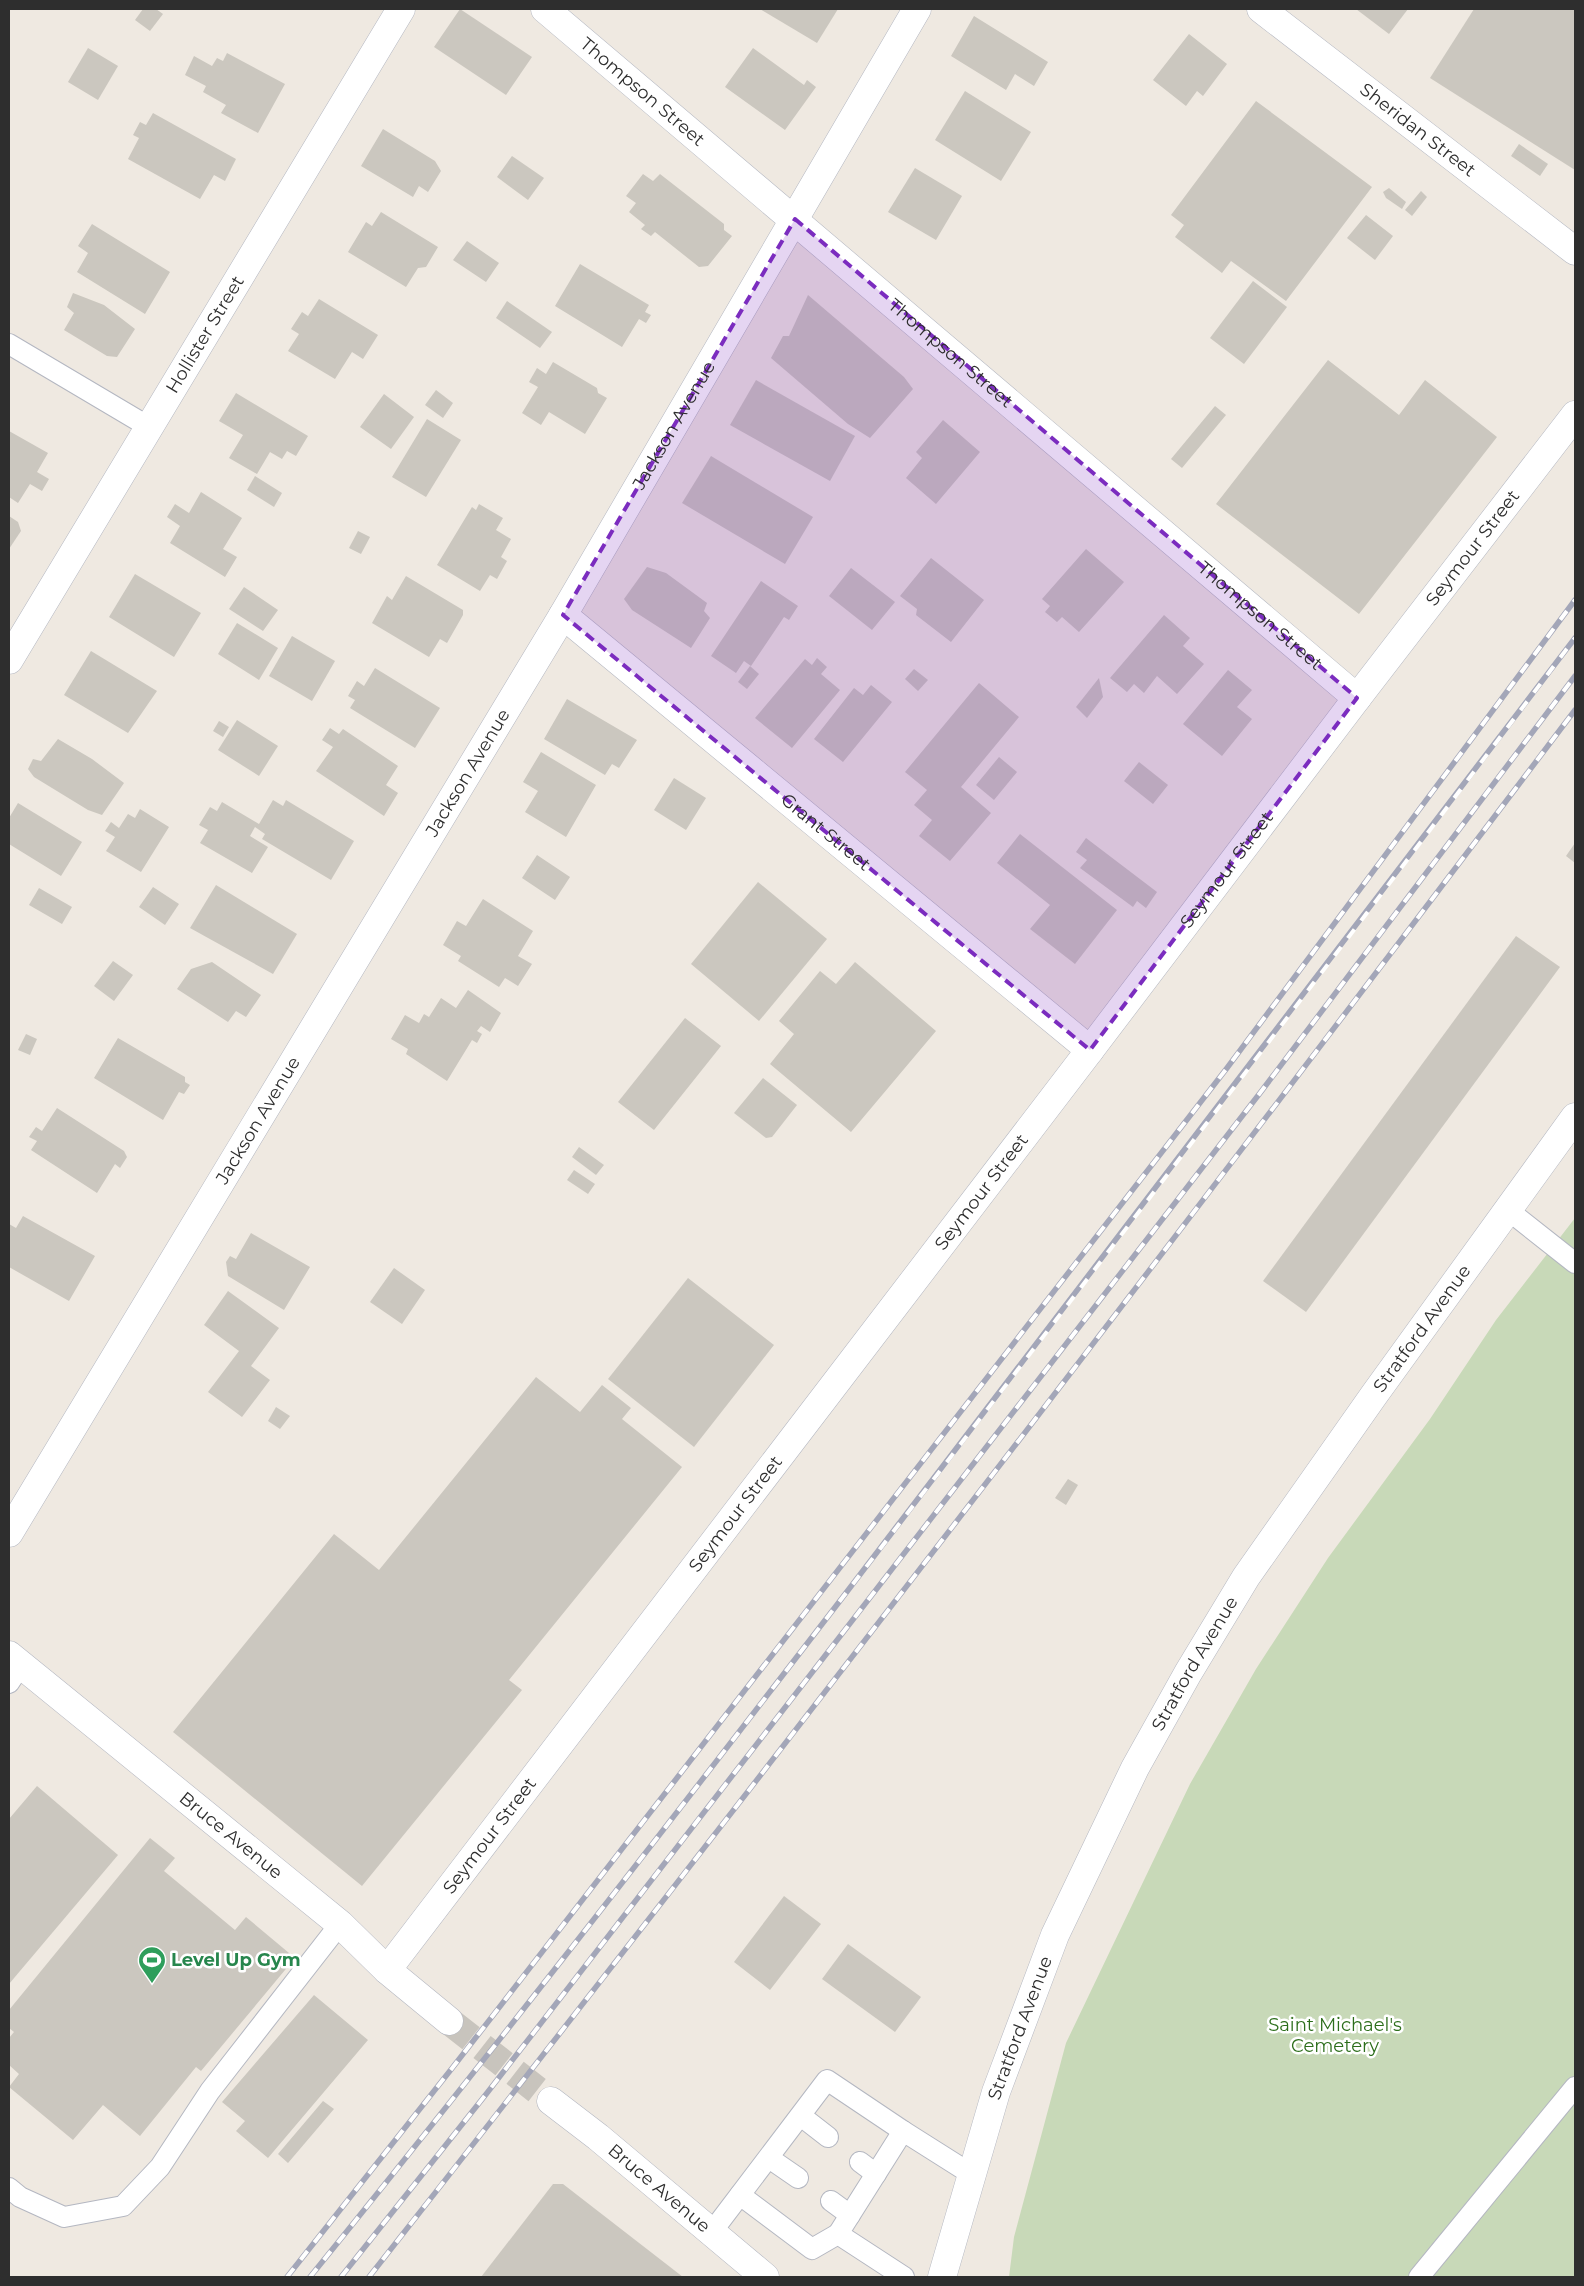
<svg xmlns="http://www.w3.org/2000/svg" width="1584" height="2286" font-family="Montserrat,sans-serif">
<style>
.cemetery{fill:#c8d9b8}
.building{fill:#cbc7bf}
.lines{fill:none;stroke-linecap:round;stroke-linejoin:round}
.tertiary-tunnel{stroke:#c8c4bd;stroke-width:28;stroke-dasharray:28 14;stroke-linecap:butt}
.service-casing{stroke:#b4b7c1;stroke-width:22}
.minor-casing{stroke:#b4b7c1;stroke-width:29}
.tertiary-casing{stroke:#b4b7c1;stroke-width:29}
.secondary-casing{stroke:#b4b7c1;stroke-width:29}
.service{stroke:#fff;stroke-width:20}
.minor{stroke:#fff;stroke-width:28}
.tertiary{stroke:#fff;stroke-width:28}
.secondary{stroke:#fff;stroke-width:28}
.rail-casing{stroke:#a3a6b8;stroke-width:5.5}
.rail{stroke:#fff;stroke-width:4;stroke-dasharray:11;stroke-linecap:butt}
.marked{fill:#7b2cbf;fill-opacity:0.2;stroke:#7b2cbf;stroke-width:4;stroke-dasharray:10 6;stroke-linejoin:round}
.labels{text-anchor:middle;stroke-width:5;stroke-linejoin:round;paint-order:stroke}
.street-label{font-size:18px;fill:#2e2e2e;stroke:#fff}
.leisure-label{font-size:18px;font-weight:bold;fill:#27864d;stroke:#fff;text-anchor:start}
.park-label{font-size:18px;fill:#2c6e1b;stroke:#fff}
</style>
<rect width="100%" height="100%" fill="#efe9e1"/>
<!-- cemetery -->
<polygon class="cemetery" points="1575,1218 1575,2277 1009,2277 1014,2237 1066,2043 1190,1784 1256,1669 1328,1558 1430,1419 1496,1320"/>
<!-- building -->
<g class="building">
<polygon points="143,9 156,9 163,14 150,31 135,20"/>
<polygon points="460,9 532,57 506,95 434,47"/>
<polygon points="760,9 838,9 817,43"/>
<polygon points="1356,9 1408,9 1389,34"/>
<polygon points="1474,9 1575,9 1575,170 1430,78"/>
<polygon points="974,16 1048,62 1034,86 1015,74 1006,90 951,56"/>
<polygon points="1189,34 1227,64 1203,96 1197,91 1186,106 1153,80"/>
<polygon points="88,48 118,66 98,100 68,82"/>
<polygon points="753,48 804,85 807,80 816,87 785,130 725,87"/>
<polygon points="227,53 285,84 258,133 221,113 226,105 203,92 206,86 185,75 194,56 212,66 217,58 223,61"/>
<polygon points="965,91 1031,132 1001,181 935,140"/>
<polygon points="1256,101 1372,187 1286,301 1231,261 1222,273 1175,237 1184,225 1171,215"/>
<polygon points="153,113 236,159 225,181 214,175 200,199 128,159 139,138 133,135 140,122 146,125"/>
<polygon points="383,129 435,161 441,171 428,192 419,186 413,197 361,166"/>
<polygon points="1519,144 1548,164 1540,176 1511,156"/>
<polygon points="512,156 544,178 528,200 497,177"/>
<polygon points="915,168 962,196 936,240 888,212"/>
<polygon points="643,174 653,181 660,174 724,224 724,230 732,236 708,266 699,267 655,232 651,236 641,229 645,225 629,212 636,203 626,196"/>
<polygon points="1389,188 1406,202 1402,209 1386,198 1383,192"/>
<polygon points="1421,191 1427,197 1412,216 1405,210"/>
<polygon points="381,212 438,247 426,267 418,268 406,287 348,252 366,222 372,226"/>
<polygon points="1366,215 1393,236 1375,260 1347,238"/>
<polygon points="92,224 170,272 145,314 77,272 88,253 78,246"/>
<polygon points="467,241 499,263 486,282 453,260"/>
<polygon points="580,264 649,305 645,312 651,315 646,323 639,319 622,347 555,306"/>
<polygon points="1253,281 1287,307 1244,364 1210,338"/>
<polygon points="73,293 104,305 135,329 117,357 107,356 64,330 74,313 67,307"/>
<polygon points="808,295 904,377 913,389 870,438 848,424 771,358 783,336 789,336"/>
<polygon points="319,299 378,335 363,359 352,352 335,379 288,351 299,334 291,329 302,312 308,316"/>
<polygon points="507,301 552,332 540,348 496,318"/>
<polygon points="1328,360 1399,415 1425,380 1497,437 1359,614 1216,504"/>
<polygon points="553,362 597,388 598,393 607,398 585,434 549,412 541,425 522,413 538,387 529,382 537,368 546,374"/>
<polygon points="756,380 855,436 830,481 730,425"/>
<polygon points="436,390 453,403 443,418 425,405"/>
<polygon points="236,393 308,436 296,456 287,451 282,459 270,452 257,474 229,458 243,435 219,421"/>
<polygon points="384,394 414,417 391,449 360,427"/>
<polygon points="1215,406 1226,415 1182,468 1171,459"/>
<polygon points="427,419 461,440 426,497 392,477"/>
<polygon points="943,420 980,452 936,504 906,478 922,458 916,452"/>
<polygon points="9,431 48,453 37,472 49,479 42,491 30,484 18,503 9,497"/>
<polygon points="711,456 813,517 785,564 682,503"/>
<polygon points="255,476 282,493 274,507 247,490"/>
<polygon points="201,492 242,518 223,549 237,557 225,577 170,543 180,526 167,517 175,504 189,513"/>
<polygon points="479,504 503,518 496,530 511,539 501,557 507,561 497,579 490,575 480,591 437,565 472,507 476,510"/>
<polygon points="9,516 18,522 21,531 9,549"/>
<polygon points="358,531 370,537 361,554 349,548"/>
<polygon points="1086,549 1124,582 1079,632 1062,617 1057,622 1045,612 1050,606 1042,599"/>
<polygon points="931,558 984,600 951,642 916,615 917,609 900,596"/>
<polygon points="647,567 666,573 707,603 704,611 710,618 691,648 632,610 624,599"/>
<polygon points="851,568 895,602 872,630 829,596"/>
<polygon points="135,574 201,613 174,657 109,617"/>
<polygon points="406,576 463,610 463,615 447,643 440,639 429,657 372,623 387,596 392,600"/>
<polygon points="761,581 798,606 789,620 784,617 751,666 744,661 736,673 711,656"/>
<polygon points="244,587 278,610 263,631 229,609"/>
<polygon points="1164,615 1190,638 1183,646 1204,664 1177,694 1157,676 1144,693 1134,684 1127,692 1110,678"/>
<polygon points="237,623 278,648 259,680 218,654"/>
<polygon points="292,636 335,661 312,701 269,676"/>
<polygon points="91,651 157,691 128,733 64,695"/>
<polygon points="817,658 827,667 821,674 840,690 792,748 755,718 805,659 812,665"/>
<polygon points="750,666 759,674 747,689 738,682"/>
<polygon points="375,668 440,708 415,748 350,708 355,700 348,696 357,681 364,686"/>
<polygon points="914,669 928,680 918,691 905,679"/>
<polygon points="1228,670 1252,690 1237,707 1252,719 1222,756 1183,724"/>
<polygon points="1099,678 1103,697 1087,718 1076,707"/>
<polygon points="979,683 1019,717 961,787 991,813 950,861 919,836 932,820 914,805 927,790 905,772"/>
<polygon points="871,685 892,702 843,762 814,739 854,688 863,695"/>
<polygon points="567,699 637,740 619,768 612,764 605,775 544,739"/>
<polygon points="237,720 278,746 259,776 218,750"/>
<polygon points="219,721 229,727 223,737 213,731"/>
<polygon points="330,728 339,734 343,729 398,766 386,785 398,793 384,816 316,771 333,747 322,740"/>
<polygon points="58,739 92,759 124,783 102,815 88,810 34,777 28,769 33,759 41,761"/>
<polygon points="541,752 596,785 566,837 525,812 538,791 523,782"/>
<polygon points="999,757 1017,772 994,800 976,785"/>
<polygon points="1139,762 1168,785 1153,804 1124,781"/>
<polygon points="674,778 706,798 686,830 654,810"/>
<polygon points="273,800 283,806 286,800 354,841 331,880 262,839 265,834 255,827 250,836 268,847 252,873 200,843 208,830 199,825 210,807 217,811 222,802 259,824"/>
<polygon points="18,803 82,842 61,876 9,844 9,818"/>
<polygon points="140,809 169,827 141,872 106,851 115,837 105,831 111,822 119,828 128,814 135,818"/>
<polygon points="1020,834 1117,910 1075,964 1030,929 1050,905 997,863"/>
<polygon points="1086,838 1157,892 1146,908 1137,901 1133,907 1080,868 1087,860 1076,852"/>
<polygon points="1575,843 1575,863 1566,856"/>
<polygon points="537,855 570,877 555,900 522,878"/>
<polygon points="758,882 827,939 759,1021 691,964"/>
<polygon points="216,885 297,934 273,974 190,928"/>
<polygon points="153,887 179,904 165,925 139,907"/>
<polygon points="39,888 72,907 62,924 29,905"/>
<polygon points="483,899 533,931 518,956 532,964 518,986 505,978 499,987 458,961 461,956 443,945 457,921 466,926"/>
<polygon points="1516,936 1560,967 1306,1312 1263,1281"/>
<polygon points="113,961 133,975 114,1001 94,986"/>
<polygon points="212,962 261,995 246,1017 236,1011 228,1022 177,989 191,969"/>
<polygon points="855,962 936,1031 851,1132 770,1064 794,1034 779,1021 820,971 836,984"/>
<polygon points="468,990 501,1013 490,1032 481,1026 477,1031 482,1034 477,1043 472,1040 447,1081 406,1054 408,1049 391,1039 405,1015 419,1023 424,1014 429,1017 441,998 456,1008"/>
<polygon points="685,1018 721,1046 654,1130 618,1102"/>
<polygon points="26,1034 37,1039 30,1055 18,1050"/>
<polygon points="118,1038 185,1077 185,1082 190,1085 184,1094 179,1092 163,1120 94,1078"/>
<polygon points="763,1078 797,1105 772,1137 766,1138 734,1113"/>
<polygon points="57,1108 124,1151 127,1157 120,1168 115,1164 97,1193 31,1150 37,1141 29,1137 36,1127 42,1131"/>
<polygon points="579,1147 604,1165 596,1175 572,1157"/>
<polygon points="574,1170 595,1184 588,1194 567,1180"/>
<polygon points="23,1216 95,1256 69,1301 9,1267 9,1224 16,1228"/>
<polygon points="251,1233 310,1267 284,1310 228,1276 226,1262 230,1256 236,1259"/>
<polygon points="394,1268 425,1290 402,1324 370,1302"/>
<polygon points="688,1278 774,1345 694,1447 608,1379"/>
<polygon points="228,1291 279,1328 251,1366 270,1380 242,1417 208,1392 239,1351 204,1325"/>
<polygon points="536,1377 580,1412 602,1385 631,1408 622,1419 682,1467 509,1680 522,1690 362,1886 173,1732 334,1534 379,1570"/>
<polygon points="276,1407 290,1416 280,1429 268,1421"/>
<polygon points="1068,1479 1078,1485 1066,1505 1055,1498"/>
<polygon points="37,1786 118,1855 9,1984 9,1819"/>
<polygon points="150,1838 175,1858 164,1871 235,1930 246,1917 295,1958 201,2071 196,2067 140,2136 103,2105 73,2140 9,2087 19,2074 9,2065 9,2038 14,2032 9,2028 9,2010"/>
<polygon points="784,1896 821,1924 770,1990 734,1962"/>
<polygon points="848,1944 921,1997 895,2032 822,1979"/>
<polygon points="314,1995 368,2040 268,2158 236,2131 245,2121 222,2102"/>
<polygon points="323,2101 334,2109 288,2163 278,2154"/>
<polygon points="553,2184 563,2184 683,2277 481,2277"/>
</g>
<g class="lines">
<!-- tertiary-tunnel -->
<polyline class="tertiary-tunnel" points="449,2021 551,2101"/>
<!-- service casing -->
<g class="service-casing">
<g id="service">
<polyline points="9,344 149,427"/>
<polyline points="1508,1210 1575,1263"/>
<polyline points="9,1683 21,1665"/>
<polyline points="801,2116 828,2137"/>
<polyline points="769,2158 798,2178"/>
<polyline points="860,2162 876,2174"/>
<polyline points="9,2188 20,2197 64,2217 123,2206 160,2167 210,2091 340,1924"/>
<polyline points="740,2195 812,2249 838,2234"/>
<polyline points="831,2201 850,2215"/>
<polyline points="711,2233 827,2080 903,2131"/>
<polyline points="904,2277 838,2234 903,2131 971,2174"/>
<polyline points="1419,2277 1575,2087"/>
</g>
</g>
<!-- minor casing -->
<g class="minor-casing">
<g id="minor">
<path id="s1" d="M545,9L1357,698"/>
<path id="s2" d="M1261,9L1575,251"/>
<path id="s3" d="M563,615L1090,1050"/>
<path id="s4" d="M9,660L401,9"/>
<path id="s5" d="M9,1533L563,615L917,9"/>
<path id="s6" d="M387,1970L1090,1050L1357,698L1575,415"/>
</g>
</g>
<!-- tertiary casing -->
<g class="tertiary-casing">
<g id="tertiary">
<path id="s7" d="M9,1655L340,1924L387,1970L449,2021"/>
<path id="s8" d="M551,2101L598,2137L765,2277"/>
</g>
</g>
<!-- secondary casing -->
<g class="secondary-casing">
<g id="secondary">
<path id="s9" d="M942,2277L996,2092L1055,1935L1135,1768L1188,1673L1246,1577L1374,1395L1575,1117"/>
</g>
</g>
<!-- service -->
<use href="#service" class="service"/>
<!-- minor -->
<use href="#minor" class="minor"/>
<!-- tertiary -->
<use href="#tertiary" class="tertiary"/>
<!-- secondary -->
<use href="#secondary" class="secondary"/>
<!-- rail casing -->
<g class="rail-casing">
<g id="rail">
<polyline points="287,2277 453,2067 1227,1068 1575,600"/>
<path d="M310,2277C489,2056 663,1831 836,1606C1084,1284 1331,962 1575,638"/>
<polyline points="341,2277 487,2093 1260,1093 1575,676"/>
<path d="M369,2277C776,1759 1178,1236 1575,710"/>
</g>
</g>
<!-- rail -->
<use href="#rail" class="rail"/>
</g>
<!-- marked area -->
<path class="marked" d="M795,219L1357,698L1090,1050L563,615Z"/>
<!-- icons -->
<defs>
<g id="stadium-pin" transform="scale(1.4375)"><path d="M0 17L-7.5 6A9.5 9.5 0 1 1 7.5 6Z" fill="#2e9e5b" stroke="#fff"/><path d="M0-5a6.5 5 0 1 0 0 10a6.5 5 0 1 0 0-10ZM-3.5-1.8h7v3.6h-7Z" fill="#fff"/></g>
</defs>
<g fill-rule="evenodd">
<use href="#stadium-pin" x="152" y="1960"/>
</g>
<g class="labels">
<!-- street labels -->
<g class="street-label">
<text dy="6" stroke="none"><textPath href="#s1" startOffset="128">Thompson Street</textPath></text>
<text dy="6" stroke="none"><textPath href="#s2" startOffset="198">Sheridan Street</textPath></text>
<text dy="6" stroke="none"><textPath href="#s4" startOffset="380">Hollister Street</textPath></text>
<text dy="6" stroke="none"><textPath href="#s1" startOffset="532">Thompson Street</textPath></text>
<text dy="6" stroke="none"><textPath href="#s5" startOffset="1292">Jackson Avenue</textPath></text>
<text dy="6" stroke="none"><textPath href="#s6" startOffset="1789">Seymour Street</textPath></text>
<text dy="6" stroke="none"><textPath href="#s1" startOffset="938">Thompson Street</textPath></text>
<text dy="6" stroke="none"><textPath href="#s5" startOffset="888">Jackson Avenue</textPath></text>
<text dy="6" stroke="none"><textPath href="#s3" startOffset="341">Grant Street</textPath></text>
<text dy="6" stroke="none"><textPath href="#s6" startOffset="1384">Seymour Street</textPath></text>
<text dy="6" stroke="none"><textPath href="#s5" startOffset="482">Jackson Avenue</textPath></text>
<text dy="6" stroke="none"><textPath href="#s6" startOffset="979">Seymour Street</textPath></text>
<text dy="6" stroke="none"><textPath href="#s9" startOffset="1071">Stratford Avenue</textPath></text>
<text dy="6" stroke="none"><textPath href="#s6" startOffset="574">Seymour Street</textPath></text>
<text dy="6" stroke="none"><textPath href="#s9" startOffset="666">Stratford Avenue</textPath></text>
<text dy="6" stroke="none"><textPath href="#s7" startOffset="286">Bruce Avenue</textPath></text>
<text dy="6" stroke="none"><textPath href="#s6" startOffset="169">Seymour Street</textPath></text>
<text dy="6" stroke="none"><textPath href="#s9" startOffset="261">Stratford Avenue</textPath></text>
<text dy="6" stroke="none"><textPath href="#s8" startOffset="139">Bruce Avenue</textPath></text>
</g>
<!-- leisure labels -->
<g class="leisure-label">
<text x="171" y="1966">Level Up Gym</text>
</g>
<!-- park labels -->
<g class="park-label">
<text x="1335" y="2031">Saint Michael's<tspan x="1335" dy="21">Cemetery</tspan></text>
</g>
</g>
<!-- border -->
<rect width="1584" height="2286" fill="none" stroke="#2e2e2e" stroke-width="20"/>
</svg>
